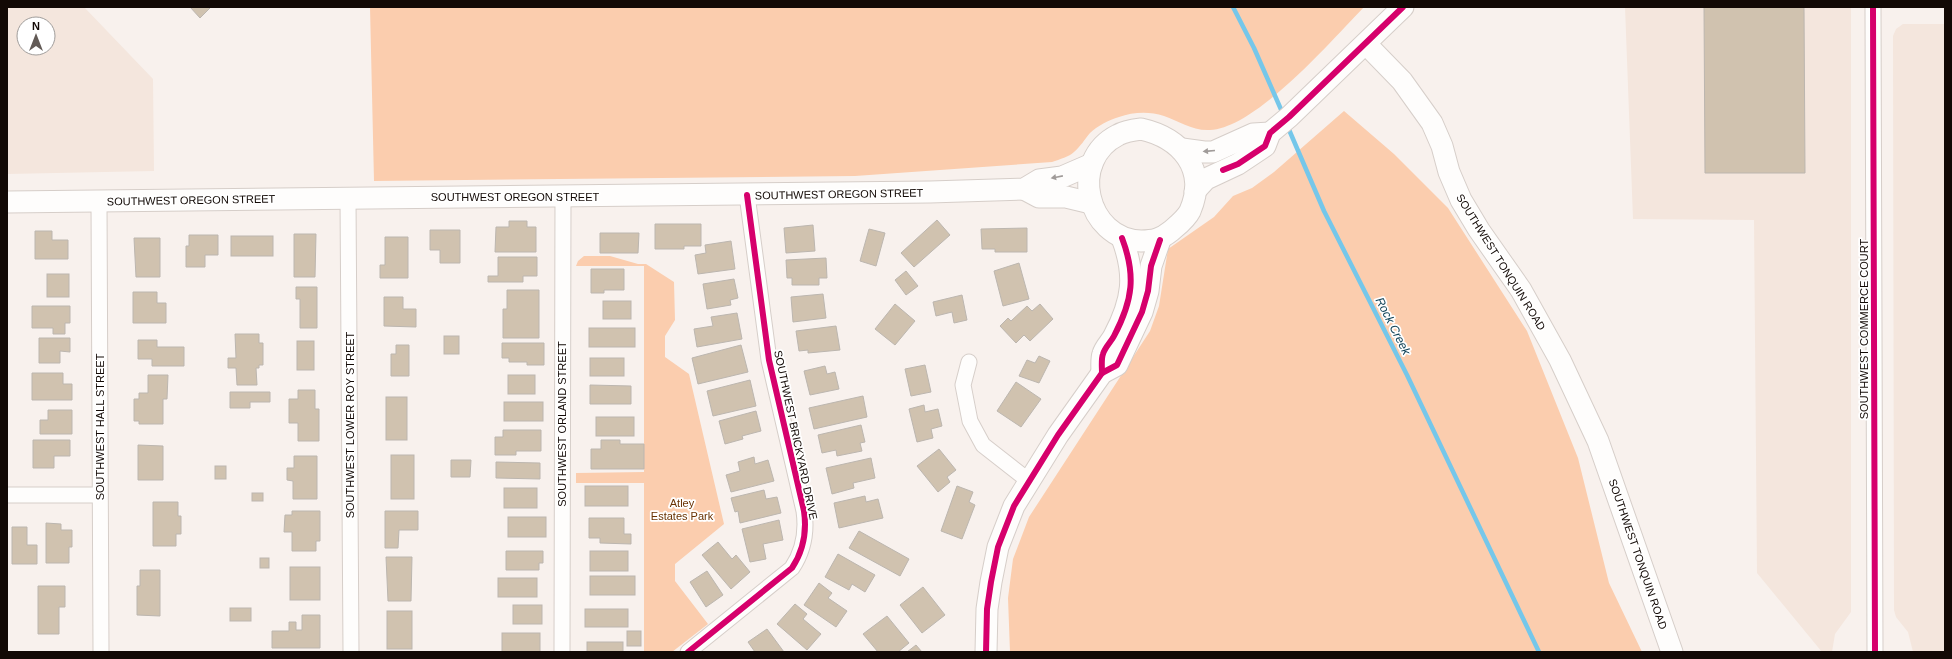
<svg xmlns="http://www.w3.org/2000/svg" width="1952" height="659" font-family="Helvetica,sans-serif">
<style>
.industrial{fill:#f4e6dd;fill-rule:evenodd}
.green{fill:#fbcdae}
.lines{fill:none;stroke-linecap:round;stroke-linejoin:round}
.stream{stroke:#75c7ea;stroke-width:4.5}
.building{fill:#d0c2af;stroke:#bcb6af}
.street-casing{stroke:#d6cec9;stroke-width:17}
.secondary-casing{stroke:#d6cec9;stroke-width:23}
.street{stroke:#fefdfc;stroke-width:15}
.secondary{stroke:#fefdfc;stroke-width:21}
.cycleway-casing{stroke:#fff;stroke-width:8}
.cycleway{stroke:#d6006c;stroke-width:6}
.oneway{fill:#a09b99}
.labels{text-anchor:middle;stroke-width:3.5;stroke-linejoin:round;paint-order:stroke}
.street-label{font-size:11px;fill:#120905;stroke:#fff}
.park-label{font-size:11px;fill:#693202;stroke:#fff}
.water-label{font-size:12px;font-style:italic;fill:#0f4156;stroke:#fff}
</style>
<rect width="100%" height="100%" fill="#f8f1ed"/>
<!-- industrial -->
<g class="industrial">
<path d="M7,7H84L153,79L154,171L7,174ZM24,24H48V48H24Z"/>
<polygon points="1625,7 1851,7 1851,612 1835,634 1832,652 1822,652 1757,573 1754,220 1633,219"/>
<polygon points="1903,24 1945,24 1945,652 1913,652 1908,632 1896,617 1894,610 1893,36 1896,29"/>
</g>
<!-- green -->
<g class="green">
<path d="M370,7H1364C1332,40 1256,128 1210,130C1192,131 1179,121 1164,116C1149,111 1133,112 1119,117C1109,120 1097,126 1090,133C1085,139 1080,147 1074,152C1069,157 1060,159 1052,162L855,176L374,181Z"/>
<polygon points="1344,111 1394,154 1448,208 1527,331 1578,458 1609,583 1642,652 1010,652 1008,598 1013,559 1029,517 1150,331 1159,306 1168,249 1214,217 1233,196 1252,188 1274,172"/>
<polygon points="584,256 610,256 638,264 646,264 674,282 675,320 665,336 665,357 689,374 724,524 675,564 675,581 708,624 672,652 644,652 644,483 576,483 576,473 644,472 644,266 576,266 578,261"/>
</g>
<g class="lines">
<!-- stream -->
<g class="stream">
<polyline points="1233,7 1254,48 1283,114"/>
<polyline points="1287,125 1324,211 1407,375 1539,652"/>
</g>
</g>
<!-- building -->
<g class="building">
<polygon points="190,7 211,7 200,18"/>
<polygon points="1704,7 1804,7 1805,173 1705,173"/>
<polygon points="937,220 950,235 914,267 901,253"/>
<polygon points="509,221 527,221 527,227 536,227 536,252 495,252 496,227 509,227"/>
<polygon points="655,224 701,224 701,246 684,246 684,249 655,249"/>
<polygon points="813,225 815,251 786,253 784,228"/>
<polygon points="1027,228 1027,252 995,252 995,249 982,249 981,229"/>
<polygon points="869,229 885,233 876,266 860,261"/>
<polygon points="430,230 460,230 460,263 440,263 440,250 430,250"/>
<polygon points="35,231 52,231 52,240 68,240 68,259 35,259"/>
<polygon points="600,233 639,233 638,253 600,253"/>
<polygon points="294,234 316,234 315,277 294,277"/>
<polygon points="189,235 218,235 218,255 205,255 205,267 186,267 186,246 189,246"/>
<rect x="231" y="236" width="42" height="20"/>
<polygon points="385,237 408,237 408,278 380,278 380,265 385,265"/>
<polygon points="134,238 160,238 160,277 136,277"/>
<polygon points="731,241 735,269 698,274 695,255 706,253 705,245"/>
<polygon points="498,257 537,257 537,276 523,276 523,282 488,282 488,276 498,276"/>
<polygon points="826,258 827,278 819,278 819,285 792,285 792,278 787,278 786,260"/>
<polygon points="1019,263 1029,299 1003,306 994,271"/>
<polygon points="591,269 624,269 624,290 604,290 604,293 591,293"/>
<polygon points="906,271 918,286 906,295 895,280"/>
<rect x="47" y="274" width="22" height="23"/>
<polygon points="734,279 738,298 730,300 731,305 707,309 703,284"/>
<polygon points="296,287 317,287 317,328 300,328 300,299 296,299"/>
<polygon points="507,290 539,290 539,338 503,338 503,309 507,309"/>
<polygon points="133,292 157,292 157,303 166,303 166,323 133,323"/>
<polygon points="823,294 826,318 793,322 791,297"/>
<polygon points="962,295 967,320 954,323 952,312 936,316 933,302"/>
<polygon points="384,297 403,297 403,309 416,309 416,327 384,326"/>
<rect x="603" y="301" width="28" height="18"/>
<polygon points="895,304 915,321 895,345 875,329"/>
<polygon points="1040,304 1053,319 1030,341 1024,335 1016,343 1000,326 1008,318 1011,321 1027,306 1032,311"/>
<polygon points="32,306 70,306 70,323 65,323 65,334 53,334 53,328 32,328"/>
<polygon points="737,313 742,339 697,347 694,329 713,326 711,317"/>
<polygon points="836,326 840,350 808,353 808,350 799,351 796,331"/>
<rect x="589" y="328" width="46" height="19"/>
<polygon points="235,334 259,334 259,343 263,343 263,365 259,365 259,368 256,368 257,385 237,385 236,368 228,368 228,358 236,358"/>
<rect x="444" y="336" width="15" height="18"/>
<polygon points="39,338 70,338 70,352 60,351 60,363 39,363"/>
<polygon points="138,340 157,340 157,347 184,347 184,366 152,366 152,359 138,359"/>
<rect x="297" y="341" width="17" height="29"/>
<polygon points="502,343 544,343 544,365 527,365 527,362 509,362 509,358 502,358"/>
<polygon points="396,345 409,345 409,376 391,376 391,354 396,354"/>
<polygon points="741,345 748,372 698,384 692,358"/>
<polygon points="1039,356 1050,361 1039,383 1019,376 1027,360 1035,363"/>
<rect x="590" y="358" width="34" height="18"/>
<polygon points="925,365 931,392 911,396 905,369"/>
<polygon points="825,366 827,374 835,372 839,389 810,395 804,371"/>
<polygon points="32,373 63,373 63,384 72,384 72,400 32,400"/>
<polygon points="148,375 168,375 167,399 163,399 163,424 139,424 139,421 134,421 134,399 139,399 139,393 148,393"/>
<rect x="508" y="375" width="27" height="19"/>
<polygon points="750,380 756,406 713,416 707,391"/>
<polygon points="1016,382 1041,399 1021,427 997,411"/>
<polygon points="590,385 631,386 631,404 590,404"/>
<polygon points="298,390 315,390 315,409 319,409 319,441 298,441 298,423 289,423 289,399 298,399"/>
<polygon points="230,392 270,392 270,402 250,402 250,408 230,408"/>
<polygon points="863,396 867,417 814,429 809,408"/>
<rect x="386" y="397" width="21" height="43"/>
<rect x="504" y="402" width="39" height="19"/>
<polygon points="924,405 925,412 938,409 942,426 931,429 933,438 917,442 909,409"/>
<polygon points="48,410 72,410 72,434 40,434 40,420 48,420"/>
<polygon points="756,411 761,431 742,436 743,439 725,444 719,421"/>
<rect x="596" y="417" width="38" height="19"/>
<polygon points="861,425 865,442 860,443 862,451 837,456 836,450 822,453 818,435"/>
<polygon points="503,430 541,430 541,451 516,451 516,455 495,455 495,437 503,437"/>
<polygon points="33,440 70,440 70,456 54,456 54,468 33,468"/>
<polygon points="601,440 620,440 620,444 644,444 644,469 591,469 591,449 601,449"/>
<polygon points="138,445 163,446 163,480 138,480"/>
<polygon points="939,449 956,470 947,477 950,482 938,492 917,466"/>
<rect x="391" y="455" width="23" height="44"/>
<polygon points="294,456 317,456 317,499 293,499 293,481 287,480 287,468 294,468"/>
<polygon points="754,457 755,464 768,460 774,481 731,492 726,475 740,471 738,462"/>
<polygon points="871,458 875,478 853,483 854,488 832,494 826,468"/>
<polygon points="451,460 471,460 470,477 451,477"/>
<polygon points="496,462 540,463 540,479 496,478"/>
<rect x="215" y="466" width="11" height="13"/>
<rect x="585" y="486" width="43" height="20"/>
<polygon points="957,486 973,492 969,502 975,505 962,539 941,531"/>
<rect x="504" y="488" width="33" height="20"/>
<polygon points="764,490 766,499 777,497 781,513 740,523 738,511 735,512 731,498"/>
<rect x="252" y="493" width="11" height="8"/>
<polygon points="865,496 866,502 878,499 883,518 839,528 834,503"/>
<polygon points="153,502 178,502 178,516 181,516 181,534 176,534 176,546 153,546"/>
<polygon points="292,511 320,511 320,541 316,541 316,551 292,551 292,532 284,532 285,515 292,515"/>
<polygon points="385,511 418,511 418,530 399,530 398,548 385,548"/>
<rect x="508" y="517" width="38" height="20"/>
<polygon points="589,518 624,518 624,534 631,534 631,544 600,543 600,538 589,538"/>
<polygon points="779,520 783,540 763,544 766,559 750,562 742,529"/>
<polygon points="46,523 61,524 61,530 72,530 72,547 69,547 69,563 46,563"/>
<polygon points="12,527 27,527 27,545 37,545 37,564 12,564"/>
<polygon points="859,531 909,559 900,576 849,548"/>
<polygon points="718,542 732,559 736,555 750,572 731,589 702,555"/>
<polygon points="506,551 543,551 543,563 539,563 539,570 506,570"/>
<rect x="590" y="551" width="38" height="20"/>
<polygon points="838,554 875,575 865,592 852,584 849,590 825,577"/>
<polygon points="386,557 412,557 411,601 388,601"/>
<rect x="260" y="558" width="9" height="10"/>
<rect x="290" y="567" width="30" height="33"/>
<polygon points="140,570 160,570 160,616 137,615 137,586 140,586"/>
<polygon points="707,571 723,595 706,607 690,582"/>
<rect x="590" y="576" width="45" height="19"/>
<rect x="498" y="578" width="39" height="19"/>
<polygon points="819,583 832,593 828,598 847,611 836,627 804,605"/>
<polygon points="38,586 65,586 65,607 59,607 59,634 38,634"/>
<polygon points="923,587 945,615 922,633 900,605"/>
<polygon points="795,604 807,614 803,619 821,634 807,650 777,624"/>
<rect x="513" y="605" width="29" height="19"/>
<rect x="230" y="608" width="21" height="13"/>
<rect x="585" y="609" width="43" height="18"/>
<rect x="387" y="611" width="25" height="38"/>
<polygon points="302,615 320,615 320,648 272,648 272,631 289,631 289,622 296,622 296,630 302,630"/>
<polygon points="887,616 909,643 898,652 878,652 863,634"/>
<polygon points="767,629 784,652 755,652 748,642"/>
<rect x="627" y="631" width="14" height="15"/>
<rect x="502" y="633" width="38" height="19"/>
<rect x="587" y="642" width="36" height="10"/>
<polygon points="916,645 922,652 907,652"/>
</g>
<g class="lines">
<!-- street casing -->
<g class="street-casing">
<g id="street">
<polyline points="1873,7 1875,651"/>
<polyline points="348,198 351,652"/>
<polyline points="99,202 101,652"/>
<polyline points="969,362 963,385 970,421 983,445 1029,481"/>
<polyline points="7,495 100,495"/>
<polyline points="562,652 563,197"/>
<path d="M688,652L792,568C804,550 807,532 804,511L769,360L747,195"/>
</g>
</g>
<!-- secondary casing -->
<g class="secondary-casing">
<g id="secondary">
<polyline points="1366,44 1402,81 1432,123 1442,146 1449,172 1461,200 1479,230 1521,290 1560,360 1598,441 1672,652"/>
<path d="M1141,129C1181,138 1208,169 1190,211C1186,219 1178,225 1171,231C1161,239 1154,241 1141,241C1086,239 1068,160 1118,135C1125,131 1133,130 1141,129Z"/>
<polyline points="1182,149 1204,152 1213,152 1253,134 1270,133"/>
<polyline points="1024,189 1039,197 1066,197 1091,203"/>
<polyline points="1195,191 1206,179 1238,164 1265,146 1270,133 1289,117 1403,7"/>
<polyline points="7,202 930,192 1024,189 1039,180 1062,177 1092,164"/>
<path d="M1102,373C1102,367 1101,359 1103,354C1105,347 1111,342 1114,336C1133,300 1136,275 1122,238"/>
<polyline points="986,652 987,609 991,582 998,547 1014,506 1058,435 1102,373 1117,365 1142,312 1148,291 1151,266 1160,240"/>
</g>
</g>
<!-- street -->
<use href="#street" class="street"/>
<!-- secondary -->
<use href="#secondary" class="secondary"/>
<!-- cycleway casing -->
<g class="cycleway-casing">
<g id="cycleway">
<polyline points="1873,7 1875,651"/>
<polyline points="1223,170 1238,164 1265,146 1270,133 1289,117 1403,7"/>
<path d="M1102,373C1102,367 1101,359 1103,354C1105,347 1111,342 1114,336C1133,300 1136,275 1122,238"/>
<path d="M688,652L792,568C804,550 807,532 804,511L769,360L747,195"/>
<polyline points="986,652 987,609 991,582 998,547 1014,506 1058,435 1102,373 1117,365 1142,312 1148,291 1151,266 1160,240"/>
</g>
</g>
<!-- cycleway -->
<use href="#cycleway" class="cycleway"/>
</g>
<!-- one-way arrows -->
<defs><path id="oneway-solid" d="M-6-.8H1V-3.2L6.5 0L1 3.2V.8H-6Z"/></defs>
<g class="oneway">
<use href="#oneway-solid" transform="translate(1209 151) rotate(175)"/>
<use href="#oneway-solid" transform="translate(1057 177) rotate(169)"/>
</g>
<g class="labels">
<!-- street labels -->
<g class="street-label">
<text transform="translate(839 194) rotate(-1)" y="4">SOUTHWEST OREGON STREET</text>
<text x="515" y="201">SOUTHWEST OREGON STREET</text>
<text transform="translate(191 200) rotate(-1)" y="4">SOUTHWEST OREGON STREET</text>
<text transform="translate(1501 262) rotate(58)" y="4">SOUTHWEST TONQUIN ROAD</text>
<text transform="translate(1864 329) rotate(-90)" y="4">SOUTHWEST COMMERCE COURT</text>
<text transform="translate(562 424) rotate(-90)" y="4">SOUTHWEST ORLAND STREET</text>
<text transform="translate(350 425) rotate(-90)" y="4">SOUTHWEST LOWER ROY STREET</text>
<text transform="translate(100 427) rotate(-90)" y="4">SOUTHWEST HALL STREET</text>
<text transform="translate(796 435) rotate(78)" y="4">SOUTHWEST BRICKYARD DRIVE</text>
<text transform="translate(1638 554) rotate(71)" y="4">SOUTHWEST TONQUIN ROAD</text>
</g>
<!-- park labels -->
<g class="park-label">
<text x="682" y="507">Atley<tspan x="682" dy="13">Estates Park</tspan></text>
</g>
<!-- water labels -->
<g class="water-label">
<text transform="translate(1393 326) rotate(63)" y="4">Rock Creek</text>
</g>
</g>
<!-- border -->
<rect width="1952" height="659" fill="none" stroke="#120905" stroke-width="16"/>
<!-- north arrow -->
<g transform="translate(36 36)"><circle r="19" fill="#ffffff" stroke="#a09d9b"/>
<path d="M0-3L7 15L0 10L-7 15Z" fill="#625a56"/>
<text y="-6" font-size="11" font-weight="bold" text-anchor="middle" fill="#120905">N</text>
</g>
</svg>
